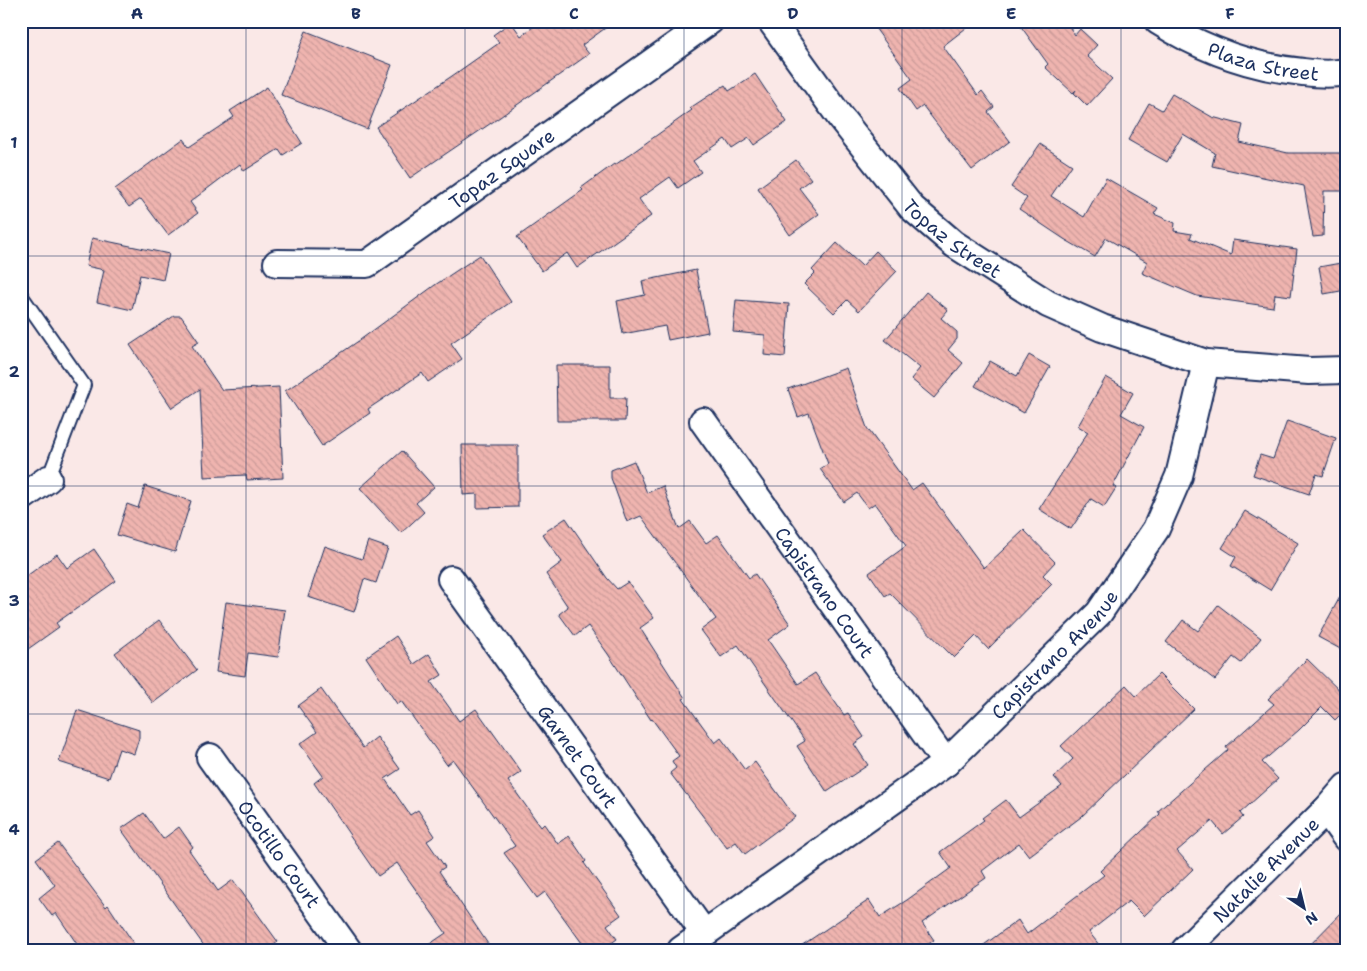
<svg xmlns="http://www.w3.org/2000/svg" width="1367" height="971" font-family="'Shantell Sans',sans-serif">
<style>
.building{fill:url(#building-back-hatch);stroke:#1b2f5e}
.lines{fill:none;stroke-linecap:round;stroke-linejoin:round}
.service-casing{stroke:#1b2f5e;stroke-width:16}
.minor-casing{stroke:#1b2f5e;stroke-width:30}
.service{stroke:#fff;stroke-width:12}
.minor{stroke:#fff;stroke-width:26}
.grid{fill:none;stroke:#1b2f5e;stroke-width:1;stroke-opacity:0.55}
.labels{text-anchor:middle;stroke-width:4.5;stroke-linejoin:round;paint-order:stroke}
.street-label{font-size:19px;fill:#1b2f5e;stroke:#fff}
.neatline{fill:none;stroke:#1b2f5e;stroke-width:2}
.grid-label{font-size:16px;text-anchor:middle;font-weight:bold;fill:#1b2f5e}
</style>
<defs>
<pattern id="building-back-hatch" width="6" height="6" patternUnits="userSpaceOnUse" patternTransform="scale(1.25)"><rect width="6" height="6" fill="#efb4af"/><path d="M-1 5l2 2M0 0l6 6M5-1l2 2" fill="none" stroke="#cc9b99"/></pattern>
</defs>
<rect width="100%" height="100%" fill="#fae8e7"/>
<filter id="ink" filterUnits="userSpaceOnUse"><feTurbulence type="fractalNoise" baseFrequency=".02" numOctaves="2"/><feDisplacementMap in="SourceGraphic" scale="10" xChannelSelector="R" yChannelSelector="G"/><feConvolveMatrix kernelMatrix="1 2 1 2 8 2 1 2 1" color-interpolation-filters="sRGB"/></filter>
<g filter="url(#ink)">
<!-- building -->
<g class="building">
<polygon points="541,21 615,21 582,45 589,54 500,117 410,178 376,127 452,76 499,43 493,35 511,22 521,36"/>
<polygon points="870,21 975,21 943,46 978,95 982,91 994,107 988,112 1010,141 972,170 923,106 916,111 900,88 912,79"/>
<polygon points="1017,21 1065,21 1075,35 1080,29 1097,45 1087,56 1112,79 1087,106 1074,93 1076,90 1073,93 1045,67 1048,64"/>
<polygon points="306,31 392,65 367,129 281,95"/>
<polygon points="755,74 787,122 754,145 749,138 732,149 725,139 693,161 701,172 678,188 670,177 639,199 651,216 577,268 567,253 542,271 517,237 583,190 581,188 614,164 615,165 692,110 690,108 725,85 729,91"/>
<polygon points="267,87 302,143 283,155 279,149 244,171 240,164 190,202 198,213 168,235 141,199 129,207 115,189 183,139 189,147 234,117 230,111"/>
<polygon points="1172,94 1212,117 1243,125 1239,142 1288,153 1346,153 1346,191 1324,191 1323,236 1313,237 1304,186 1212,166 1215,153 1183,134 1167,162 1128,140 1149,103 1162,110"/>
<polygon points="1040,144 1072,165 1051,196 1084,217 1106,178 1158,208 1154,214 1175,223 1174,231 1192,234 1190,238 1231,255 1233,240 1297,249 1291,296 1275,294 1273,307 1197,296 1142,273 1147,262 1106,238 1095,257 1064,239 1019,209 1027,198 1011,187"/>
<polygon points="796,160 811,179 799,188 819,214 790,235 758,188"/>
<polygon points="92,238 169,254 163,280 140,275 132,310 97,302 104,270 86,266"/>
<polygon points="837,243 862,266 876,251 897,271 859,311 847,300 834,313 804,284 815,273 812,270"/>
<polygon points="480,255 511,302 451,343 462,359 428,382 422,373 368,409 370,413 322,446 285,391 360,340 435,285"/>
<polygon points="1346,262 1346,290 1324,294 1319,267"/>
<polygon points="696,270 708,332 668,340 665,326 623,334 617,301 645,295 642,281"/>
<polygon points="926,292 948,310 941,318 957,332 957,339 948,350 963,363 934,398 911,379 920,368 885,340"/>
<polygon points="736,300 789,304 785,357 764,355 765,335 733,332"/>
<polygon points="174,316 181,316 199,342 192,346 222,390 279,387 283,478 247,480 246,475 204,477 200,389 172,408 130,345"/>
<polygon points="1029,355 1050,367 1024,413 975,386 990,361 1017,376"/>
<polygon points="556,365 610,365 610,398 626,398 625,421 557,421"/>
<polygon points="846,368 867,428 912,490 922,483 984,568 1024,530 1055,562 1043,575 1052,584 988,649 976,636 954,658 890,593 885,596 869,573 906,546 875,503 868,508 857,493 844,502 820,469 828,464 809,413 798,417 788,389"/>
<polygon points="1106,377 1133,393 1121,414 1144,427 1113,486 1116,488 1104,507 1091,499 1071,529 1039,509 1088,432 1078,426"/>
<polygon points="1287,421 1336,438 1323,476 1316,474 1309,494 1253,475 1260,455 1273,459"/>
<polygon points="462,445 518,445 518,507 477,508 477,494 463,495"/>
<polygon points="402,451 434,487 416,503 424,512 401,533 360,488"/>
<polygon points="634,461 647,493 663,486 679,529 690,521 706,543 718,535 749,578 755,574 790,624 768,640 798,684 815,673 844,715 848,713 864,737 854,744 868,765 827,792 797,746 805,741 738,645 721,657 701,630 716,619 641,516 627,522 611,478 611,470"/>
<polygon points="145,486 191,501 175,552 117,535 127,504 138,508"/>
<polygon points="1245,511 1298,543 1270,590 1231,566 1236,557 1222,548"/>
<polygon points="566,518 607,578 617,589 628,582 654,618 640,628 685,698 683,699 715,743 721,738 745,770 755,762 795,817 745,854 736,842 727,848 670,773 676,768 672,761 679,756 652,719 651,720 608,654 588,626 575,636 559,614 568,607 546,574 562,562 542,534"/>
<polygon points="368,541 388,548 376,583 364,579 354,612 308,597 325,546 362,559"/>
<polygon points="94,549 116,581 56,623 59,627 21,654 21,580 57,554 67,568"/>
<polygon points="1346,586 1346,652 1318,637"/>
<polygon points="226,602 285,610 278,657 248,653 245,676 216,672"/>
<polygon points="1218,605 1261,638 1241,663 1233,657 1215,680 1166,642 1183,620 1198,631"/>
<polygon points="159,620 197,670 153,703 115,653"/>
<polygon points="396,636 414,664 429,654 442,675 431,682 459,721 476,709 521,772 508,781 541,827 544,824 558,844 569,836 586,861 584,863 621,915 607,925 617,939 602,950 587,950 545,892 537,898 504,853 515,846 453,760 447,765 401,701 397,704 366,657"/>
<polygon points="1307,659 1346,697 1346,709 1335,720 1322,707 1299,730 1262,762 1278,779 1240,813 1243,817 1223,834 1212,821 1177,851 1193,869 1144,916 1129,901 1089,932 1103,950 977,950 1018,920 1027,934 1104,875 1100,871 1160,814 1158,811 1228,750 1226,747 1274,704 1268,699"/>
<polygon points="1159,674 1194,709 1081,817 1029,856 1019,843 982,871 986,878 922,923 934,940 920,950 795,950 869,900 880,917 907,900 951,868 940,852 984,820 982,818 1006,800 1019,817 1062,786 1054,777 1073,759 1061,746 1126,685 1136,696"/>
<polygon points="321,689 363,748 377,737 400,769 385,779 410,815 418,810 435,836 427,841 445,867 439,871 492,950 421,950 446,933 397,863 378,876 314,783 323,776 300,744 317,732 298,706"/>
<polygon points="77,710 139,730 139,738 134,754 119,749 109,778 59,762"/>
<polygon points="144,813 163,839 179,827 193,847 189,850 218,891 233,880 278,942 266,950 207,950 121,829"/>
<polygon points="58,843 106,907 108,905 138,950 81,950 56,913 52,916 39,898 55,885 36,859"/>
<polygon points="1346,908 1346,950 1305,950"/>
</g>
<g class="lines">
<!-- service casing -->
<g class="service-casing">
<polyline id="service" points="21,295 84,385 48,479"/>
</g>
<!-- minor casing -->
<g class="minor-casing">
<g id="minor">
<path id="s1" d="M771,21L840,117L912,208L954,244L1048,304L1102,328L1206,363L1309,371L1346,370"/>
<path id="s2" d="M1158,21C1202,49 1252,67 1303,72C1318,74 1331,75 1346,72"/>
<path id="s3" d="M277,263L367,264L710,21"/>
<path id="s4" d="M703,421L946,763"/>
<polyline points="21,498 48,479"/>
<path id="s5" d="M451,579L704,933"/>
<path id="s6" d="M210,757L348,950"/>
<polyline points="1326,810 1346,838"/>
<path id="s7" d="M681,950L946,763L1099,613L1156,529L1179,476L1206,363"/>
<path id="s8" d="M1185,950L1326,810L1346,787"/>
</g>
</g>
<!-- service -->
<use href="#service" class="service"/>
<!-- minor -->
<use href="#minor" class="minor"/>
</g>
</g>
<!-- grid -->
<path class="grid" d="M246,21V950M465,21V950M684,21V950M902,21V950M1121,21V950M21,256H1346M21,486H1346M21,714H1346"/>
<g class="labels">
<!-- street labels -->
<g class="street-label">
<text dy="7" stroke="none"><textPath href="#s2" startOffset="114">Plaza Street</textPath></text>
<text dy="7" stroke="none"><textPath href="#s3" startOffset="255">Topaz Square</textPath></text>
<text dy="7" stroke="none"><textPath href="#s1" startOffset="285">Topaz Street</textPath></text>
<text dy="7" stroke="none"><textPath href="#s4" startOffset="210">Capistrano Court</textPath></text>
<text dy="7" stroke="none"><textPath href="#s7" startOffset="478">Capistrano Avenue</textPath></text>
<text dy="7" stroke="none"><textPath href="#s5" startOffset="218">Garnet Court</textPath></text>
<text dy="7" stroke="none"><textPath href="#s6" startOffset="119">Ocotillo Court</textPath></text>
<text dy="7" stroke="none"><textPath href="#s8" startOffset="114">Natalie Avenue</textPath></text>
</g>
</g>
<!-- margin -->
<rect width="1367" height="971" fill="none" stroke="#fff" stroke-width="55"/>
<!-- north arrow -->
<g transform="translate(1304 908) rotate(145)" stroke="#ffffff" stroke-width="4" paint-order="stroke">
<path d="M0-4L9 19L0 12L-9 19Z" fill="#1b2f5e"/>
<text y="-8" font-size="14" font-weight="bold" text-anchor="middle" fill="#1b2f5e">N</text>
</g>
<rect x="28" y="28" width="1312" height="916" class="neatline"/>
<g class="grid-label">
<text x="137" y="19">A</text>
<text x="356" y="19">B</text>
<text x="574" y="19">C</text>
<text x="793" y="19">D</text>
<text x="1011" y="19">E</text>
<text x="1230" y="19">F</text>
<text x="14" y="148">1</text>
<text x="14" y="377">2</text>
<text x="14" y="606">3</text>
<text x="14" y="835">4</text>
</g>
</svg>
